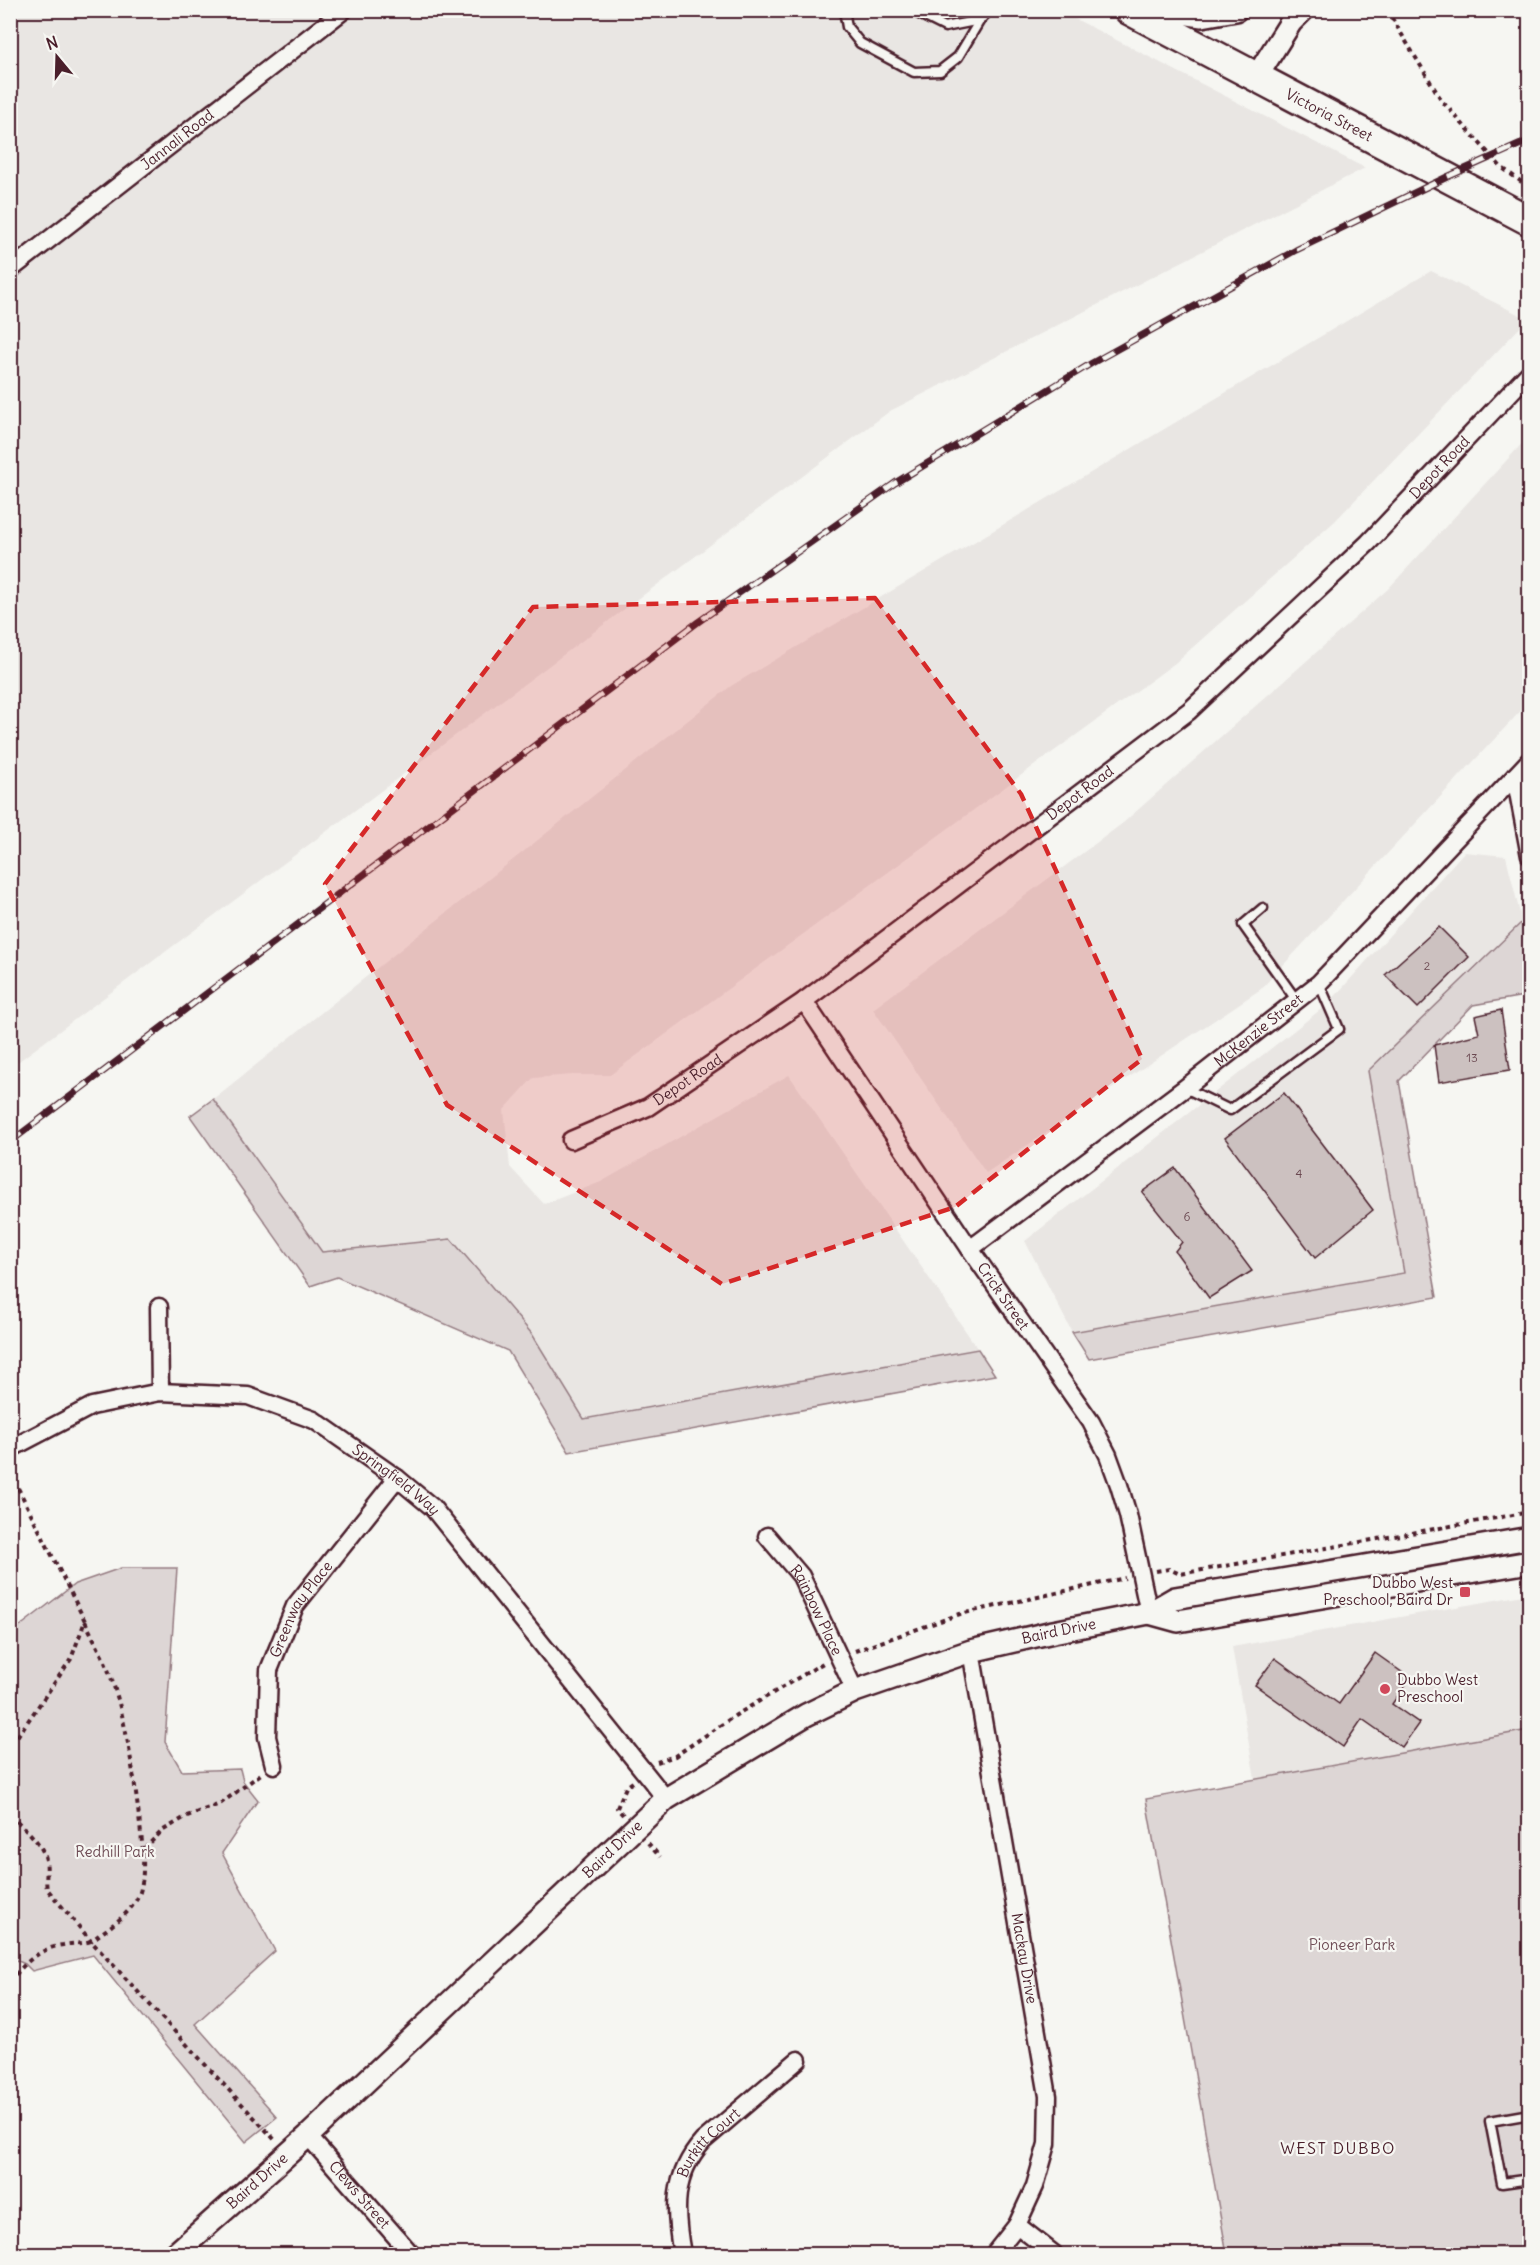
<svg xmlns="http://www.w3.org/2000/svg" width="1540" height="2265" font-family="Delius,sans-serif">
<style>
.built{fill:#e9e6e3}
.green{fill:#ddd6d5;stroke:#947a80;stroke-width:1.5}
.building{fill:#ccc1c0;stroke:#4a1f2b;stroke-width:1.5}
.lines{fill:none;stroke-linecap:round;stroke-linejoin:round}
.service-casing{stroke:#4a1f2b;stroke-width:13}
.minor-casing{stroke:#4a1f2b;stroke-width:21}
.tertiary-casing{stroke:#4a1f2b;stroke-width:26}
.trunk-casing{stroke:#4a1f2b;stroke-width:33}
.path{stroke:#4a1f2b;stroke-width:4;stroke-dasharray:4.5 4.5;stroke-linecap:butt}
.service{stroke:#f6f6f2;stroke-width:8}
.minor{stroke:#f6f6f2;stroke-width:16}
.tertiary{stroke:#f6f6f2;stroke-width:21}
.trunk{stroke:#f6f6f2;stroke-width:28}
.rail-casing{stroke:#4a1f2b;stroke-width:7}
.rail{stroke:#f6f6f2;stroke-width:4.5;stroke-dasharray:14;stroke-linecap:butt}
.marked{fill:#d62828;fill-opacity:0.2;stroke:#d62828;stroke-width:4.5;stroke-dasharray:12 8;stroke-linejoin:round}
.poi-dot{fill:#d1495b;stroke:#f6f6f2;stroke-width:2}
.labels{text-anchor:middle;stroke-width:4.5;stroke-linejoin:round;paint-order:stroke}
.number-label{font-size:12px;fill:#6a4850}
.street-label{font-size:15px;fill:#4a1f2b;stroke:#f6f6f2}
.poi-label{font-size:15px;fill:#4a1f2b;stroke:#f6f6f2;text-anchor:end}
.park-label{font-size:15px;fill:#6f4d56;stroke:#f6f6f2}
.neighbourhood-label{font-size:16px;letter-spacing:1.5px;fill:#4a1f2b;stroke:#f6f6f2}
</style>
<rect width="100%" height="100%" fill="#f6f6f2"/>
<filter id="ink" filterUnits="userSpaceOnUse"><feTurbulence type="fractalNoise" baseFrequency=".0167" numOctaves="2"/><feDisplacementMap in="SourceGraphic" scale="12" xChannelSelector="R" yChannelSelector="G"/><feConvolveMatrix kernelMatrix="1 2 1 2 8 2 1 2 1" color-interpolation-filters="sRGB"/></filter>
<g filter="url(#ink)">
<!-- built -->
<g class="built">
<polygon points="11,11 1060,11 1365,168 890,411 11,1067"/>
<polygon points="1431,271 1528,319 1335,521 1175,663 610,1075 573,1075 533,1078 504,1110 510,1167 544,1204 601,1182 789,1075 978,1349 584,1419 532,1334 451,1239 322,1252 213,1099 731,686"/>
<polygon points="1529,436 1529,702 1261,989 986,1173 873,1009 1123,823 1388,589"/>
<polygon points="1464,852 1506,856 1522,922 1368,1071 1404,1273 1072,1332 1025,1241 1329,1003"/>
<polygon points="1529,1594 1529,1730 1255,1779 1232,1647"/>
</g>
<!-- green -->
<g class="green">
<polygon points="1522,922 1529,978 1529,995 1473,1005 1399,1081 1437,1297 1089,1359 1072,1332 1404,1273 1368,1071"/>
<polygon points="213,1099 322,1252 451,1239 532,1334 584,1419 978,1349 995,1375 569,1452 508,1351 337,1277 310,1286 190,1116"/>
<polygon points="121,1568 177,1568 165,1742 182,1771 240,1769 243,1781 258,1800 222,1853 275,1951 195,2024 277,2117 246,2142 93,1955 32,1971 25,1964 11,1958 11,1633 75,1584"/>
<polygon points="1529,1730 1529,2254 1227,2254 1146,1799"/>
</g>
<!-- building -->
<g class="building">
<polygon points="1439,927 1469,957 1418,1008 1385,975"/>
<polygon points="1501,1010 1510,1070 1439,1082 1434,1045 1479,1034 1475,1016"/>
<polygon points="1284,1093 1373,1210 1315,1258 1225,1138"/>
<polygon points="1175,1168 1252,1271 1209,1298 1175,1251 1182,1242 1142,1192"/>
<polygon points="1375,1653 1410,1678 1392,1704 1419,1723 1402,1747 1362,1719 1343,1747 1255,1685 1275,1658 1339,1704"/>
</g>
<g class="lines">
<!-- service casing -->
<g class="service-casing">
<g id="service">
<polyline points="844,10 847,27 860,43 914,72 940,71 958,57 980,20"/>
<polyline points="911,10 945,27 980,20 989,10"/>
<polyline points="1263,908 1243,925 1297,1001"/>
<polyline points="1185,1088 1230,1110 1339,1029 1319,983"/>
<polyline points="1530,2114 1490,2121 1502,2183 1530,2179"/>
</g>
</g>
<!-- minor casing -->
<g class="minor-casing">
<g id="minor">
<path id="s1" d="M10,270L344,10"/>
<polyline points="1530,760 1515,776 1530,856"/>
<path id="s2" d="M804,1001L970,1249L1091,1422L1108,1455L1119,1485L1128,1515L1149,1613"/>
<path id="s3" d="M571,1140L648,1107L804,1001L1189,711L1368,543L1530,372"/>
<path id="s4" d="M970,1249L1185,1088L1319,983L1515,776"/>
<polyline points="159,1307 160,1392"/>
<path id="s5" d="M10,1449L92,1406L160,1392L248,1396L314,1420L397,1478L432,1507L666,1799"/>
<path id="s6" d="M767,1536L801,1576L855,1691"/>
<path id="s7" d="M971,1651L1048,2096L1047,2144L1035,2186L1017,2225L994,2254"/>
<path id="s8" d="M274,1765L267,1737L269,1670L295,1606L397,1478"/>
<path id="s9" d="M308,2136L411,2254"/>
<polyline points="1017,2225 1054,2254"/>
<path id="s10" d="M682,2254C674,2211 672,2176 703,2141L798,2060"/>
</g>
</g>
<!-- tertiary casing -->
<g class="tertiary-casing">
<g id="tertiary">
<polyline points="1163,10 1202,16 1236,10"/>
<polyline points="1257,76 1291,22 1303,10"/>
<polyline points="1149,1613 1178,1621 1530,1562"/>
<path id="s11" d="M175,2254L308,2136L666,1799L806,1715L855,1691L971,1651L1053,1632L1149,1613L1175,1598L1530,1538"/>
</g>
</g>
<!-- trunk casing -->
<g class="trunk-casing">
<g id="trunk">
<path id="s12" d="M1129,10L1530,221"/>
</g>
</g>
<!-- path -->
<g class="path">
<polyline points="1387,10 1442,101 1501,167 1530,188"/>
<polyline points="10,1472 85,1621 71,1659 10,1747"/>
<polyline points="1156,1571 1169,1569 1180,1574 1530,1512"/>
<path d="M85,1621C93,1638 102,1654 109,1672C129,1725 136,1793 143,1850"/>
<polyline points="855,1651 960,1614 1125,1578"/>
<polyline points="657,1762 675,1756 736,1715 823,1663"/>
<path d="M10,1815C23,1827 42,1842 46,1860C48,1870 45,1879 47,1889L91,1941C108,1928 133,1913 140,1892C144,1878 143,1864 143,1850L162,1831L187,1816L220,1804L261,1774"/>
<polyline points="623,1815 617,1808 626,1787 633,1782"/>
<polyline points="648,1843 660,1857"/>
<path d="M10,1982C23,1964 40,1948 63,1945C73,1943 82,1944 91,1941L275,2140"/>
</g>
<!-- service -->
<use href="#service" class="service"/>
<!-- minor -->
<use href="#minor" class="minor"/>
<!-- tertiary -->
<use href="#tertiary" class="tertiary"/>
<!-- trunk -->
<use href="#trunk" class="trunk"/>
<!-- rail casing -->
<g class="rail-casing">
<polyline id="rail" points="10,1142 698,622 895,483 1092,363 1296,250 1447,177 1530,140"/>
</g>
<!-- rail -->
<use href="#rail" class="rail"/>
</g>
</g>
<!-- marked area -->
<path class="marked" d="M875,598L1021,794L1142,1059L955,1207L722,1284L447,1105L325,884L533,607Z"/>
<!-- markers -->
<g class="poi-dot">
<rect x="1459" y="1586" width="12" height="12" rx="3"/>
<circle cx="1385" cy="1689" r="6"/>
</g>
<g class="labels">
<!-- number labels -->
<g class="number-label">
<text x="1427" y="970">2</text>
<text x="1472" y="1062">13</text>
<text x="1299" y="1178">4</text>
<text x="1187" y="1221">6</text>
</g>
<!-- street labels -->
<g class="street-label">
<text dy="5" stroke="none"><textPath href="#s12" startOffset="226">Victoria Street</textPath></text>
<text dy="5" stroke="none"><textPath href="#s1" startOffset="212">Jannali Road</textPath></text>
<text dy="5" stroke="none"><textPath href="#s3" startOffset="1104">Depot Road</textPath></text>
<text dy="5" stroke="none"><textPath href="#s3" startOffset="618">Depot Road</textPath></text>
<text dy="5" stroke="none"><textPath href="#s4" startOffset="362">McKenzie Street</textPath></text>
<text dy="5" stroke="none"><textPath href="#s3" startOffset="132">Depot Road</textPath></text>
<text dy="5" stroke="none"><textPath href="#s2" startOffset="356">Crick Street</textPath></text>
<text dy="5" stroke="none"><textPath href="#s5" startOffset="422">Springfield Way</textPath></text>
<text dy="5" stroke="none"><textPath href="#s8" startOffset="165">Greenway Place</textPath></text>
<text dy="5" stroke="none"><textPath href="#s6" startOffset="90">Rainbow Place</textPath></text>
<text dy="5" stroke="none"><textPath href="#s11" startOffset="1100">Baird Drive</textPath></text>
<text dy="5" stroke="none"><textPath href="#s11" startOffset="596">Baird Drive</textPath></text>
<text dy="5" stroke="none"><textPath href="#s7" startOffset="312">Mackay Drive</textPath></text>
<text dy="5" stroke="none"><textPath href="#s10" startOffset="122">Burkitt Court</textPath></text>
<text dy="5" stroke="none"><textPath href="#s11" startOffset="110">Baird Drive</textPath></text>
<text dy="5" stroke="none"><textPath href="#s9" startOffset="78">Clews Street</textPath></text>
</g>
<!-- poi labels -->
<g class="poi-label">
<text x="1453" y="1588">Dubbo West<tspan x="1453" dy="17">Preschool, Baird Dr</tspan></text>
<text x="1397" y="1685" text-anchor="start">Dubbo West<tspan x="1397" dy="17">Preschool</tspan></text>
</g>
<!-- park labels -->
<g class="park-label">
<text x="115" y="1857">Redhill Park</text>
<text x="1352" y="1950">Pioneer Park</text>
</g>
<!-- neighbourhood labels -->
<g class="neighbourhood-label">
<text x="1338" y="2154">WEST DUBBO</text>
</g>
</g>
<!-- margin -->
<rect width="1540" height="2265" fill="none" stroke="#f6f6f2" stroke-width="36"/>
<rect x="18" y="18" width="1504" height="2229" fill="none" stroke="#4a1f2b" stroke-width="2" filter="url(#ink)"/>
<!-- north arrow -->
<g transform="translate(57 57) rotate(341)" stroke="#f6f6f2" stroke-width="4.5" paint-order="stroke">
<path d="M0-4.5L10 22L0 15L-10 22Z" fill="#4a1f2b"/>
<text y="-9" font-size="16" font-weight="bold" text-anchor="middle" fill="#4a1f2b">N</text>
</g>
</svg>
